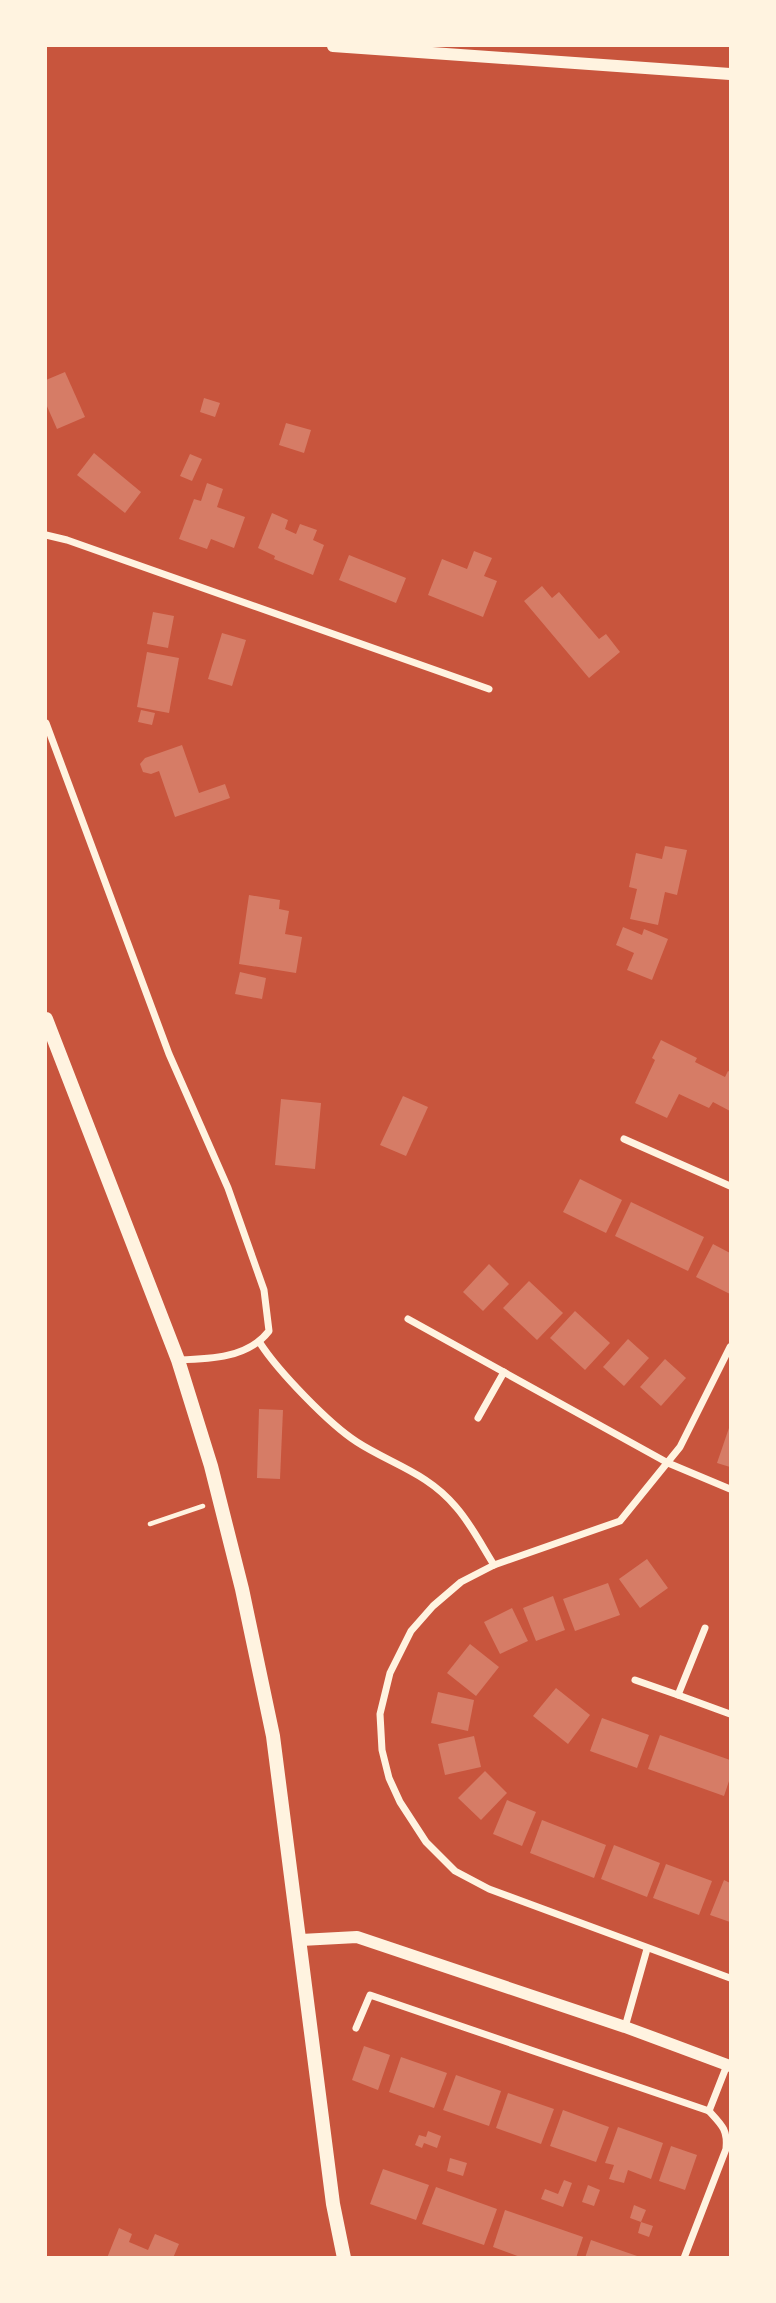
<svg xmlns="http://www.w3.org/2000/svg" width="776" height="2303" font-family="'Public Sans',sans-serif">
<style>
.building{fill:#d67c66}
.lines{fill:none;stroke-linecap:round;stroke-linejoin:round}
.path{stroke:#fff3e0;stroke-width:4.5}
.minor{stroke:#fff3e0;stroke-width:7}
.tertiary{stroke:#fff3e0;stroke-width:12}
.secondary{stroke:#fff3e0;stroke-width:14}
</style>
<rect width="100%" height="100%" fill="#c8553d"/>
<!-- building -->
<g class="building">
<polygon points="65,372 85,417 57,429 46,404 46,380"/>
<polygon points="204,398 220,403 215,417 200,412"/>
<polygon points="286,423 311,430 304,453 279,445"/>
<polygon points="94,453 141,492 125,513 77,475"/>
<polygon points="190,454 202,459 192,481 180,476"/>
<polygon points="207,483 223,489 217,507 245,517 234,548 211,539 207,549 179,539 194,499 201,501"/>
<polygon points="272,513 288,520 285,529 296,534 300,524 317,530 313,540 324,545 313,575 274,559 275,556 258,548"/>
<polygon points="474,551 492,558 484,576 497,581 483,617 428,595 442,559 467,569"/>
<polygon points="349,555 406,578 396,603 339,580"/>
<polygon points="542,586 552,598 559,592 599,639 606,634 620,652 589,678 524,601"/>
<polygon points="153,612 174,616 168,648 147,644"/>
<polygon points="222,633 246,640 232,686 208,679"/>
<polygon points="147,652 179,658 169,713 137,707"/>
<polygon points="141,710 155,713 152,725 138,722"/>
<polygon points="182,745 199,793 225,784 230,798 175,817 159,771 151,774 143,772 140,764 145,758"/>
<polygon points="665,846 687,850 677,895 665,892 658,925 630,919 637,889 629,887 636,853 662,859"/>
<polygon points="249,895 280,900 279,909 289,911 285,934 302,937 296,973 239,964"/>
<polygon points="623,927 642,935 644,929 668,939 652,980 627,970 634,953 616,945"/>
<polygon points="240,972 266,978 262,999 235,994"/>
<polygon points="661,1040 697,1058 695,1062 725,1077 728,1071 730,1072 730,1111 713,1102 709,1108 679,1094 667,1118 635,1103 655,1060 652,1058"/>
<polygon points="403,1096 428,1107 406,1156 380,1145"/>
<polygon points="281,1099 321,1103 315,1169 275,1165"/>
<polygon points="580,1179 622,1200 606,1233 563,1212"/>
<polygon points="631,1202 704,1237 688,1271 615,1236"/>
<polygon points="713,1244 730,1253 730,1294 696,1277"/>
<polygon points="489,1264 509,1284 483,1311 463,1292"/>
<polygon points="529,1281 563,1313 537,1340 503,1308"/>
<polygon points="575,1311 610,1343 585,1370 550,1338"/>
<polygon points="628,1339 649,1358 624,1386 603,1367"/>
<polygon points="665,1359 686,1378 661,1406 640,1387"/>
<polygon points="259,1409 283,1410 280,1479 257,1478"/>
<polygon points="730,1425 730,1467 717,1463"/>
<polygon points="647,1559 668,1588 640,1608 619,1579"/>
<polygon points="608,1583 620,1615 575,1631 563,1599"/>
<polygon points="553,1596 565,1630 536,1641 523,1608"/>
<polygon points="512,1608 528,1641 500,1654 484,1622"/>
<polygon points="470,1644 499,1667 476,1696 447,1673"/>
<polygon points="556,1688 590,1715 568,1744 533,1716"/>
<polygon points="438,1692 474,1700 468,1731 431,1723"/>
<polygon points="602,1718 649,1735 637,1768 590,1751"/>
<polygon points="660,1735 730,1760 730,1778 724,1796 648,1769"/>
<polygon points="474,1736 481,1767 445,1775 438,1744"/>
<polygon points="485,1771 507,1793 481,1820 458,1798"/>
<polygon points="507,1800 536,1812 522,1846 493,1834"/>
<polygon points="542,1820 606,1845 594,1878 530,1853"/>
<polygon points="614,1845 660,1863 647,1897 601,1879"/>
<polygon points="666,1864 712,1881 699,1915 653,1898"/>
<polygon points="724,1880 730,1883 730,1922 710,1915"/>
<polygon points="364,2046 390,2055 378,2090 352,2080"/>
<polygon points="401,2057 447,2073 434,2108 389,2092"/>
<polygon points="456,2075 501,2091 489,2126 443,2110"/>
<polygon points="508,2093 554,2109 541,2144 496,2128"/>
<polygon points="563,2110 609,2127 596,2162 550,2146"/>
<polygon points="618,2127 663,2143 651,2179 628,2170 624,2183 609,2179 614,2165 605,2163"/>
<polygon points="428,2131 441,2136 437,2148 424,2143 422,2148 415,2145 419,2135 426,2137"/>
<polygon points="671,2146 697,2155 685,2190 659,2181"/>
<polygon points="450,2158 467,2163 463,2176 447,2171"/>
<polygon points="383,2169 429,2185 416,2220 370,2204"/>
<polygon points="564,2180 572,2183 563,2207 541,2199 545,2189 558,2194"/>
<polygon points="588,2185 600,2190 594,2206 582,2202"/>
<polygon points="436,2187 497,2209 484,2245 422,2224"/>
<polygon points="634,2205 646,2210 641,2222 630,2218"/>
<polygon points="505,2210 583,2237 576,2258 523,2258 493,2247"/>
<polygon points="641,2222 653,2226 649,2237 638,2233"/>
<polygon points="119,2228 132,2234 129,2242 148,2250 155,2234 179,2244 173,2258 107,2258"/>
<polygon points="591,2240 640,2257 640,2258 585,2258"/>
</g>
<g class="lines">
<!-- path -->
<polyline class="path" points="150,1524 203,1506"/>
<!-- minor -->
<g class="minor">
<polyline points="46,535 67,540 489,689"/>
<path d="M46,723L169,1054L228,1188L264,1290L269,1331C248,1358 210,1359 178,1360"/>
<polyline points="624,1139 730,1186"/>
<polyline points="408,1319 668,1463 730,1489"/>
<path d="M260,1343C278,1371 329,1424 357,1442C391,1464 428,1473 456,1507C471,1524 482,1546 494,1565"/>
<polyline points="730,1347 680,1447 620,1521 494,1565 461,1582 433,1606 411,1631 390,1673 380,1714 382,1750 389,1778 400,1802 426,1842 455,1871 489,1889 730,1978"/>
<polyline points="478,1418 504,1372"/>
<polyline points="635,1680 678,1695 705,1628"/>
<polyline points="678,1695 730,1714"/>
<polyline points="625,2027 647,1949"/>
<polyline points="356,2028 370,1995 709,2111"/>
<path d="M684,2258L726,2149C728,2130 722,2125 709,2111L727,2065"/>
</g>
<!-- tertiary -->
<g class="tertiary">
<polyline points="333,46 730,74"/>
<polyline points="301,1940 357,1937 625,2027 730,2066"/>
</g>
<!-- secondary -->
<polyline class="secondary" points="46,1019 178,1360 211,1466 242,1589 273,1736 333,2204 344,2258"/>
</g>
<!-- border -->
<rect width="776" height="2303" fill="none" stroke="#fff3e0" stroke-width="94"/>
</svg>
